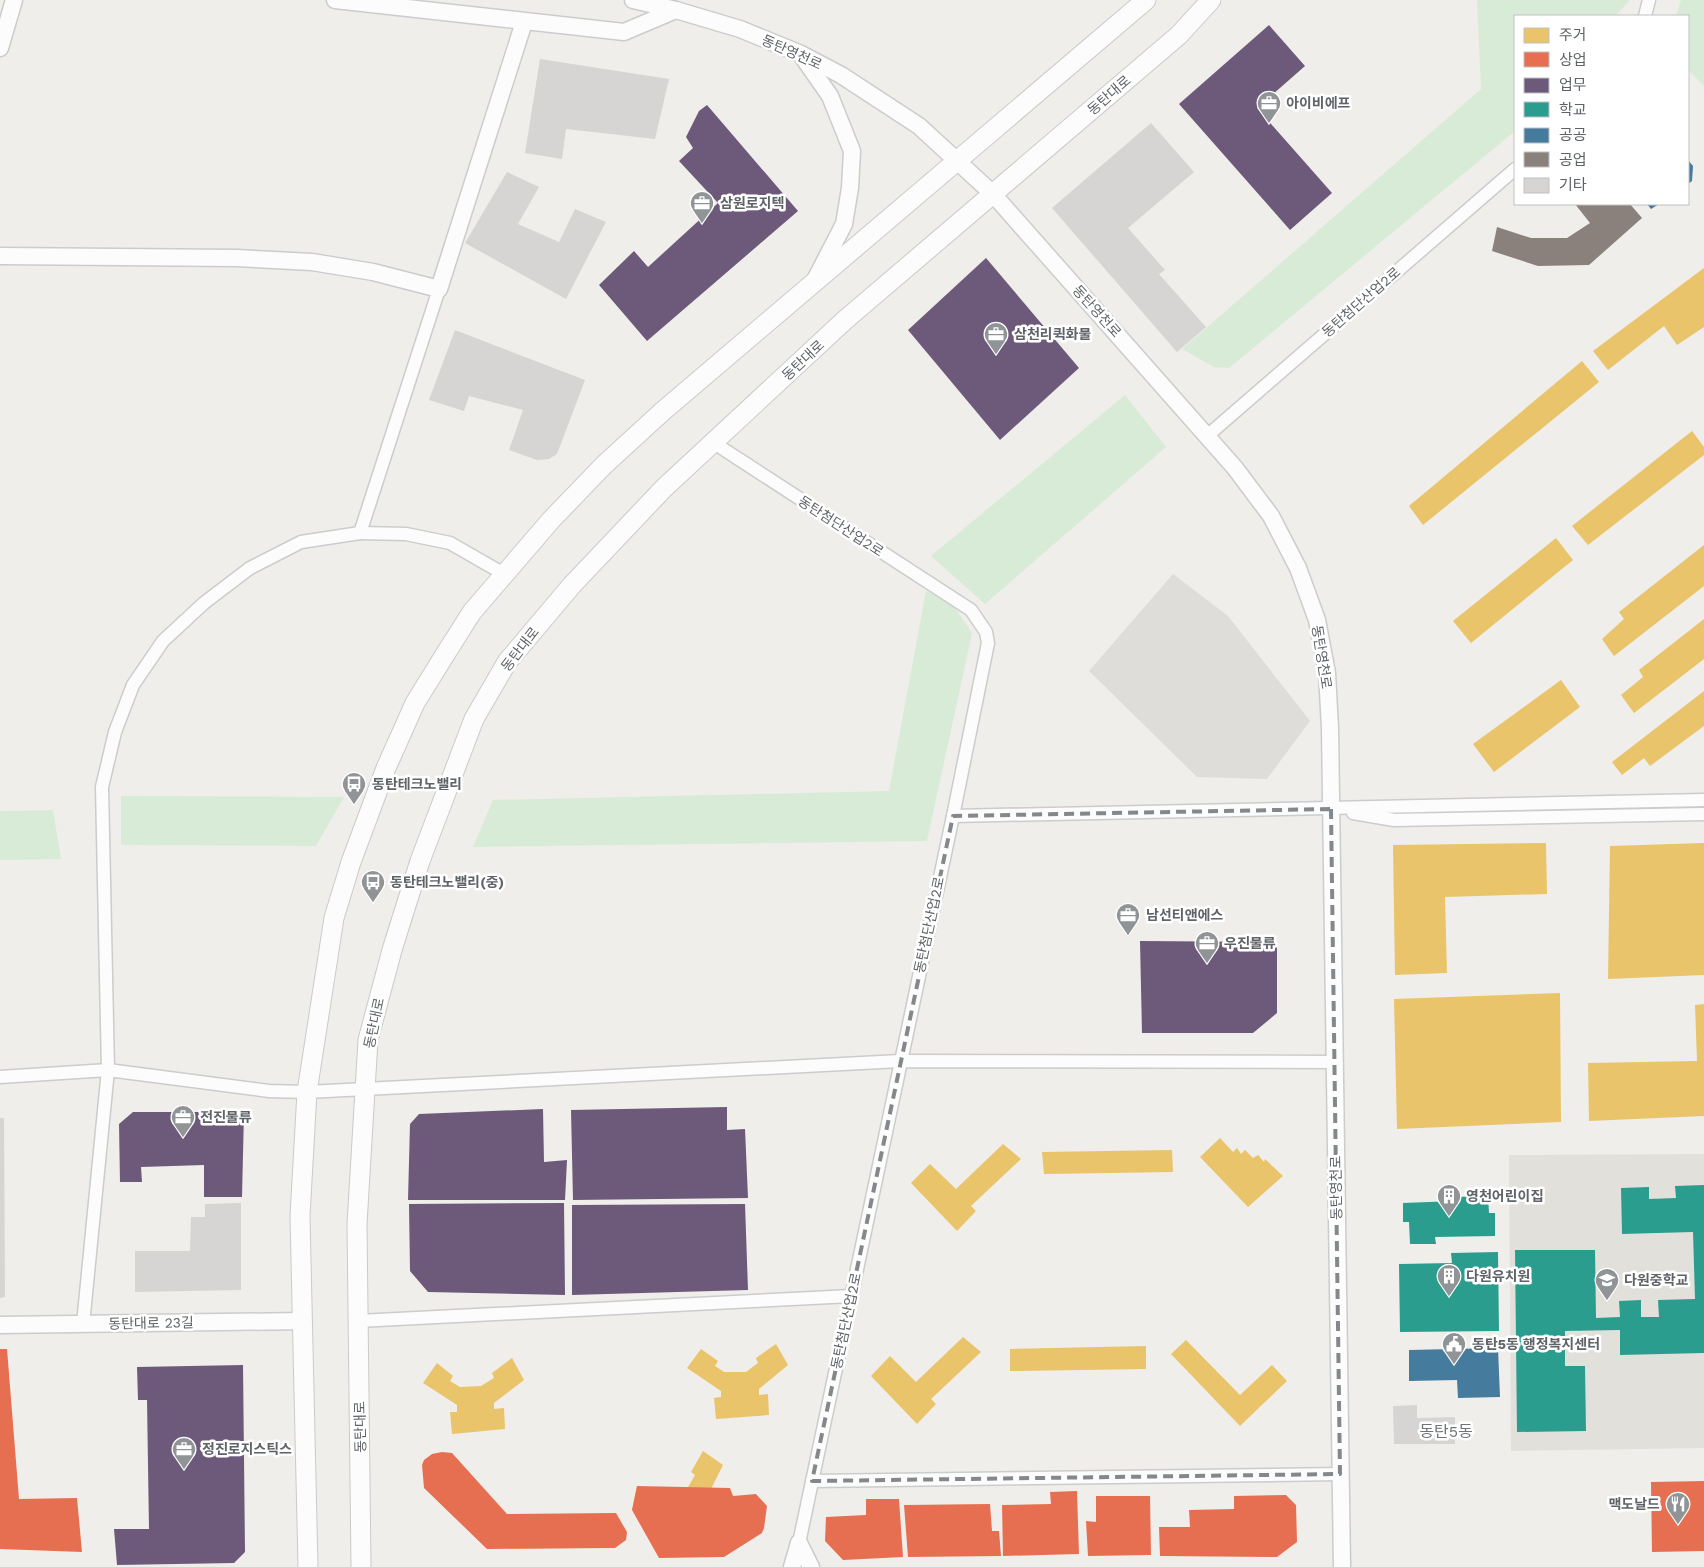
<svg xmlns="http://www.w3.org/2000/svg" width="1704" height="1567" font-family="'Work Sans','Noto Sans KR',sans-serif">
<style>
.industrial{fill:#dfddda}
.education{fill:#e2e0da}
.green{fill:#d8ebd6}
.homes{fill:#e9c46a}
.shops{fill:#e76f51}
.offices{fill:#6d597a}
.schools{fill:#2a9d8f}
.public{fill:#457b9d}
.industry{fill:#8a817c}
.building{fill:#d6d5d3}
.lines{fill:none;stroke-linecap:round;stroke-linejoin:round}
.minor-casing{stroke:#cbcccc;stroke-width:15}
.tertiary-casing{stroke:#cbcccc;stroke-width:19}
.secondary-casing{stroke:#cacacb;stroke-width:21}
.minor{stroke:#fdfcfc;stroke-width:12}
.tertiary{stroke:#fdfcfc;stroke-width:16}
.secondary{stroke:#fdfcfc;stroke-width:19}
.marked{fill:none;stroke:#84888a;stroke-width:4;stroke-dasharray:10 6;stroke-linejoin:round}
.labels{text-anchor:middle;stroke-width:5;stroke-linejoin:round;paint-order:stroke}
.street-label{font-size:14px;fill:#5f6368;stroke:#fff}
.poi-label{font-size:14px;font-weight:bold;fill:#5f6368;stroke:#fff;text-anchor:start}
.quarter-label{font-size:16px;fill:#70757a;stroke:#fff}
</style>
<rect width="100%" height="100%" fill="#efeeea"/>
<!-- industrial -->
<polygon class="industrial" points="1173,574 1228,616 1310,721 1267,779 1197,777 1089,671"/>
<!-- education -->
<polygon class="education" points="1704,1154 1704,1448 1511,1451 1509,1155"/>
<!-- green -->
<g class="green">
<polygon points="1477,0 1630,0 1615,16 1515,16 1515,131 1229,368 1214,367 1182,349 1481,89"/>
<polygon points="1681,0 1704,0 1704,86 1688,70 1688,16 1676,16"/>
<polygon points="1125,395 1166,447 985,604 931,556"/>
<polygon points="926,591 951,602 972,633 927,841 473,847 493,800 889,791"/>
<polygon points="121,796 344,797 316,846 121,845"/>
<polygon points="53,810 61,859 0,860 0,811"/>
</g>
<!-- homes -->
<g class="homes">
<polygon points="1704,268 1704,327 1677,345 1664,326 1608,370 1593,351"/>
<polygon points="1582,361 1599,382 1423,525 1409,506"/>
<polygon points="1692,431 1704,447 1704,455 1588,545 1572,526"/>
<polygon points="1556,538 1573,560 1471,643 1453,621"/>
<polygon points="1704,545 1704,586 1614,656 1602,639 1624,619 1619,612"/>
<polygon points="1704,619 1704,659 1634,713 1621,695 1643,677 1639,670"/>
<polygon points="1561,680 1580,707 1494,772 1473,744"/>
<polygon points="1704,691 1704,726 1650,766 1644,758 1622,775 1612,762"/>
<polygon points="1546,843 1547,894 1445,897 1447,973 1395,975 1393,845"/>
<polygon points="1704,843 1704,975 1608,979 1610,846"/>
<polygon points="1560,993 1561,1122 1397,1129 1394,999"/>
<polygon points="1704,1004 1704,1116 1589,1121 1588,1063 1697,1061 1695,1005"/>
<polygon points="1220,1138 1233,1152 1237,1148 1241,1154 1245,1150 1253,1158 1258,1155 1264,1162 1265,1159 1283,1176 1248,1207 1200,1157"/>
<polygon points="1003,1144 1021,1159 971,1206 976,1211 957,1231 911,1183 930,1164 956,1189"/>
<polygon points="1172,1150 1173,1172 1044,1174 1042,1152"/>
<polygon points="963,1337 981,1352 931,1399 936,1404 917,1424 871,1376 890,1356 916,1382"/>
<polygon points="1186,1340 1240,1395 1272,1365 1287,1381 1240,1426 1171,1354"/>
<polygon points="776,1344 788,1365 759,1389 759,1395 768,1394 769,1415 716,1419 714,1398 721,1397 721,1391 687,1368 701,1349 718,1361 715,1366 724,1372 746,1372 758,1363 756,1358"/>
<polygon points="1146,1346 1146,1369 1010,1371 1010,1349"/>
<polygon points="512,1358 524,1380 494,1403 494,1409 504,1408 505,1429 452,1434 450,1412 457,1412 457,1405 423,1383 437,1363 453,1376 450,1381 460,1387 481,1386 494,1378 492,1373"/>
<polygon points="703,1451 723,1465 706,1499 708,1504 717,1499 727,1518 680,1544 670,1525 676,1522 673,1516 632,1510 637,1486 657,1490 657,1497 668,1498 687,1489 695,1475 691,1472"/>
<polygon points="507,1514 579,1514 580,1548 508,1549"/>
</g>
<!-- shops -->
<g class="shops">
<polygon points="0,1349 7,1349 19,1499 77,1498 82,1552 0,1549"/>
<polygon points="442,1452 452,1453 507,1514 616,1513 627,1532 626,1540 615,1548 487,1549 424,1488 422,1465 424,1460 432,1454"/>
<polygon points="1704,1481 1704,1551 1652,1552 1651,1482"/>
<polygon points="637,1486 730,1488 733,1496 756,1494 767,1506 764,1528 762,1533 724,1557 659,1558 632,1510"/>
<polygon points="1077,1491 1079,1554 1003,1556 1002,1505 1051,1504 1050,1492"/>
<polygon points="1286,1495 1296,1505 1297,1542 1277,1557 1160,1556 1159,1527 1190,1527 1189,1510 1234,1509 1234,1496"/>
<polygon points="1096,1496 1150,1496 1151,1555 1088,1556 1086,1521 1096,1522"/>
<polygon points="866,1499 899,1499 903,1557 843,1560 825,1541 826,1517 866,1515"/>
<polygon points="990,1504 992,1531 999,1531 1001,1556 908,1557 904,1505"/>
</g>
<!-- offices -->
<g class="offices">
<polygon points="1269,25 1305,66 1257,108 1332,193 1290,230 1179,104"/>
<polygon points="707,105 798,211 647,341 599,285 634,251 648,267 718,203 679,161 693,148 686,137 699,111"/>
<polygon points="986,258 1079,368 1000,440 908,330"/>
<polygon points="1140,941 1277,942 1277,1013 1253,1033 1142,1033"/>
<polygon points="727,1107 727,1130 745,1129 748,1198 573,1200 571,1110"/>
<polygon points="543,1109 544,1162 567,1160 565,1200 408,1200 410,1124 419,1114"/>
<polygon points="133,1112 244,1112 242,1197 204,1197 204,1165 141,1167 142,1182 120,1182 119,1124"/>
<polygon points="564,1203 565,1295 428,1292 410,1271 409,1204"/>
<polygon points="745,1204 748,1290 572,1295 572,1205"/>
<polygon points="243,1365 245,1552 234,1563 117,1565 114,1529 149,1529 147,1400 138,1400 137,1367"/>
</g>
<!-- schools -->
<g class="schools">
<polygon points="1704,1185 1704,1353 1620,1355 1620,1330 1565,1331 1565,1366 1585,1366 1586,1431 1517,1432 1515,1250 1595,1250 1596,1318 1620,1317 1619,1301 1641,1300 1641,1317 1659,1317 1658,1300 1695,1299 1693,1232 1622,1234 1621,1188 1649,1187 1649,1199 1676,1198 1675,1186"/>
<polygon points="1488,1196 1489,1213 1495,1213 1495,1236 1435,1237 1436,1244 1410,1244 1409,1222 1403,1222 1403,1203 1455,1201 1455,1197"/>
<polygon points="1498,1252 1499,1331 1400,1332 1399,1264 1452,1263 1451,1253"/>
</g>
<!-- public -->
<g class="public">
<polygon points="1688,160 1693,166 1692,181 1688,184"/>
<polygon points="1647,204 1659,204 1651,209"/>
<polygon points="1498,1348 1500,1397 1458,1398 1457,1380 1409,1381 1409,1350"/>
</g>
<!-- industry -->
<polygon class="industry" points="1575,204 1630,204 1642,218 1589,265 1538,266 1492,251 1497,227 1531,238 1567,238 1590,223"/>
<!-- building -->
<g class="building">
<polygon points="540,59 669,79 655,139 566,129 562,159 525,153"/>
<polygon points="1151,123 1194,172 1128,228 1165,270 1159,274 1206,327 1177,352 1052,208"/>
<polygon points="507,172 539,187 518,224 559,242 575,209 606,222 566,299 465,243"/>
<polygon points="455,330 585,380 557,454 549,459 537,460 509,450 523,410 469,396 464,411 429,400"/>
<polygon points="0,1118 4,1118 5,1297 0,1298"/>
<polygon points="241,1203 241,1290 135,1292 135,1251 190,1251 191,1217 205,1217 205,1204"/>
<polygon points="1417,1405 1417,1418 1455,1417 1455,1444 1394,1444 1393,1406"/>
</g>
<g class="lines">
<!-- minor casing -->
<g class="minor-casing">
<g id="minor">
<polyline points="1645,16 1649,0"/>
<polyline points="439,289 360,533 406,534 450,543 504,574"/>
<polyline points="1207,436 1515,169"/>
<polyline points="714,443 971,610 986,632 988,643 953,816 799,1543"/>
<polyline points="1353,813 1394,820 1704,814"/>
<polyline points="953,816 1704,800"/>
<polyline points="0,1077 108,1070 269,1091 307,1092 900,1061 1335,1062"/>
<polyline points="358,1321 851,1296"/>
<polyline points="83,1324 108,1070 102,787 115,732 133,685 163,641 204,603 250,568 301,542 360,533"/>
<polyline points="812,1481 1340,1474"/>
</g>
</g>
<!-- tertiary casing -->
<g class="tertiary-casing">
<g id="tertiary">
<polyline points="335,0 624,32 676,10"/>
<polyline points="633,0 676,10 740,29 801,54 841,75 919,126 993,194 1235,468 1271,516 1298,568 1317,620 1327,673 1330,728 1342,1567"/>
<polyline points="0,48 14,0"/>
<polyline points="802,56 830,96 852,151 850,188 844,224 815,280"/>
<polyline points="0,256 237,258 312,262 373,272 439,289 524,22"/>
<polyline points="0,1325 302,1321"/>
<polyline points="799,1543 811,1567"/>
<polyline points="792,1567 799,1543"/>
</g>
</g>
<!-- secondary casing -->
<g class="secondary-casing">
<g id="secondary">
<polyline points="308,1567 300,1216 307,1092 334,918 351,862 386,768 415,703 446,653 472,612 551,520 604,465 663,411 1146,0"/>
<polyline points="361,1567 357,1224 368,1040 392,950 420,861 474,719 507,662 572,585 664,488 845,320 1179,35 1211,0"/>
</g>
</g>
<!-- minor -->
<use href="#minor" class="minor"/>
<!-- tertiary -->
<use href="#tertiary" class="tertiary"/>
<!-- secondary -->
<use href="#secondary" class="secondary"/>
</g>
<!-- marked area -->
<path class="marked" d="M1331,809L1340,1474L812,1481L953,816Z"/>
<!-- icons -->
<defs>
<g id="office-pin" transform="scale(1.25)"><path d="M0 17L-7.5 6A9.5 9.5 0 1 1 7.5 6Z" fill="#919496" stroke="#fff"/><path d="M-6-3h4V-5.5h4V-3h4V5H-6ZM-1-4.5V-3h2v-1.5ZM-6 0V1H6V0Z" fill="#fff"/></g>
<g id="bus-pin" transform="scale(1.25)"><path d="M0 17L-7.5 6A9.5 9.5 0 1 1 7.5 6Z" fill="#919496" stroke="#fff"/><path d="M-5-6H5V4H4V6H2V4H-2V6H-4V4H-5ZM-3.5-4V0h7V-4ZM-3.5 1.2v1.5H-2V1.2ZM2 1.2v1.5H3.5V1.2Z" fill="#fff"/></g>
<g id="building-pin" transform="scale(1.25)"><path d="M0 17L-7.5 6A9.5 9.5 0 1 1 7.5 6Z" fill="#919496" stroke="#fff"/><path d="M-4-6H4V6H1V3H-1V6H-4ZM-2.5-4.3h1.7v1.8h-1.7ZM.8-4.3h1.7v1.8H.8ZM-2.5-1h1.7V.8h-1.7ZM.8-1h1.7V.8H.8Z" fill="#fff"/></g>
<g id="school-pin" transform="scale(1.25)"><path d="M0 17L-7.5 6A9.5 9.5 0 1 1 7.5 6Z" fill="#919496" stroke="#fff"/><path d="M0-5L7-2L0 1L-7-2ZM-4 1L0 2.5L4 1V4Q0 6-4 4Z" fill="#fff"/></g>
<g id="civic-pin" transform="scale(1.25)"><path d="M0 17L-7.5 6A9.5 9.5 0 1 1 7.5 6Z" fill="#919496" stroke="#fff"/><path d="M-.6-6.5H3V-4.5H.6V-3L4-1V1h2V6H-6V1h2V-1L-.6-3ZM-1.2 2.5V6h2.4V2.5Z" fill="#fff"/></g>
<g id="restaurant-pin" transform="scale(1.25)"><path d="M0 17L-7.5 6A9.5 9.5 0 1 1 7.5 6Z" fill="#919496" stroke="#fff"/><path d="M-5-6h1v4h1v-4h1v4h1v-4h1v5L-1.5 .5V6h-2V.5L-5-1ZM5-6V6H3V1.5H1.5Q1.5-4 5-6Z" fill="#fff"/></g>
</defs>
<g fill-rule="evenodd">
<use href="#office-pin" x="1269" y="103"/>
<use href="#office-pin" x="702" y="203"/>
<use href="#office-pin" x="996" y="334"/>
<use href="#bus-pin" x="354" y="784"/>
<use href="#bus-pin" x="373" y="882"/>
<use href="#office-pin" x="1128" y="915"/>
<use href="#office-pin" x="1207" y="943"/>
<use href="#office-pin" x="183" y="1117"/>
<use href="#building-pin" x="1449" y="1196"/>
<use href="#building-pin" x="1449" y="1276"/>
<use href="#school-pin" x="1607" y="1280"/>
<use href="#civic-pin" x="1454" y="1344"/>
<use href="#office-pin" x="184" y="1449"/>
<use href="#restaurant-pin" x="1678" y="1504"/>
</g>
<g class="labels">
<!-- street labels -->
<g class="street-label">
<text transform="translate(792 52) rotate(24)" y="5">동탄영천로</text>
<text transform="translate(1109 95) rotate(-41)" y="5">동탄대로</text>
<text transform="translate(1361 302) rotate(-41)" y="5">동탄첨단산업2로</text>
<text transform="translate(1097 311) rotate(48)" y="5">동탄영천로</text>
<text transform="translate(803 360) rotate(-43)" y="5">동탄대로</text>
<text transform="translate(841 526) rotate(33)" y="5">동탄첨단산업2로</text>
<text transform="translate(520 649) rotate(-52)" y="5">동탄대로</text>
<text transform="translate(1322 657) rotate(81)" y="5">동탄영천로</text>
<text transform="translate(929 925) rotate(-78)" y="5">동탄첨단산업2로</text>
<text transform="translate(374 1023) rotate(-78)" y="5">동탄대로</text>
<text transform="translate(1336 1188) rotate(-91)" y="5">동탄영천로</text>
<text transform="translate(846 1321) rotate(-78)" y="5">동탄첨단산업2로</text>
<text transform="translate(151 1323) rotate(-1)" y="5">동탄대로 23길</text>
<text transform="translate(360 1427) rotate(-91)" y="5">동탄대로</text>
</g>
<!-- poi labels -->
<g class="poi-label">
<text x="1286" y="108">아이비에프</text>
<text x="720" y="208">삼원로지텍</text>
<text x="1014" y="339">삼천리퀵화물</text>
<text x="372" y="789">동탄테크노밸리</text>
<text x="390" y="887">동탄테크노밸리(중)</text>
<text x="1146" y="920">남선티앤에스</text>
<text x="1224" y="948">우진물류</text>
<text x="200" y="1122">전진물류</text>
<text x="1466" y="1201">영천어린이집</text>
<text x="1466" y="1281">다원유치원</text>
<text x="1624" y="1285">다원중학교</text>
<text x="1472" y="1349">동탄5동 행정복지센터</text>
<text x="202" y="1454">정진로지스틱스</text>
<text x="1660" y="1509" text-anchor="end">맥도날드</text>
</g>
<!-- quarter labels -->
<g class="quarter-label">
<text x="1446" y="1437">동탄5동</text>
</g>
</g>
<!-- legend -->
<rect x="1514" y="15" width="175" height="190" fill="#ffffff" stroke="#bfc1c3"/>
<rect x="1524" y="28" width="25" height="15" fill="#e9c46a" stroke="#bfc1c3"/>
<text x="1559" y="40" font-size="15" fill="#5f6368">주거</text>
<rect x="1524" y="52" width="25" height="15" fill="#e76f51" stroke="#bfc1c3"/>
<text x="1559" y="65" font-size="15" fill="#5f6368">상업</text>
<rect x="1524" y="78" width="25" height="15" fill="#6d597a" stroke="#bfc1c3"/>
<text x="1559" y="90" font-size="15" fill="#5f6368">업무</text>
<rect x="1524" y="102" width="25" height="15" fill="#2a9d8f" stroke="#bfc1c3"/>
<text x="1559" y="115" font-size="15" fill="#5f6368">학교</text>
<rect x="1524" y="128" width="25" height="15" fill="#457b9d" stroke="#bfc1c3"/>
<text x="1559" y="140" font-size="15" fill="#5f6368">공공</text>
<rect x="1524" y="152" width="25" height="15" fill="#8a817c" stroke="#bfc1c3"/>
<text x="1559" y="165" font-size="15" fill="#5f6368">공업</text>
<rect x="1524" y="178" width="25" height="15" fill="#d6d5d3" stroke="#bfc1c3"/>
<text x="1559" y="190" font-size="15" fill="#5f6368">기타</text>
</svg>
